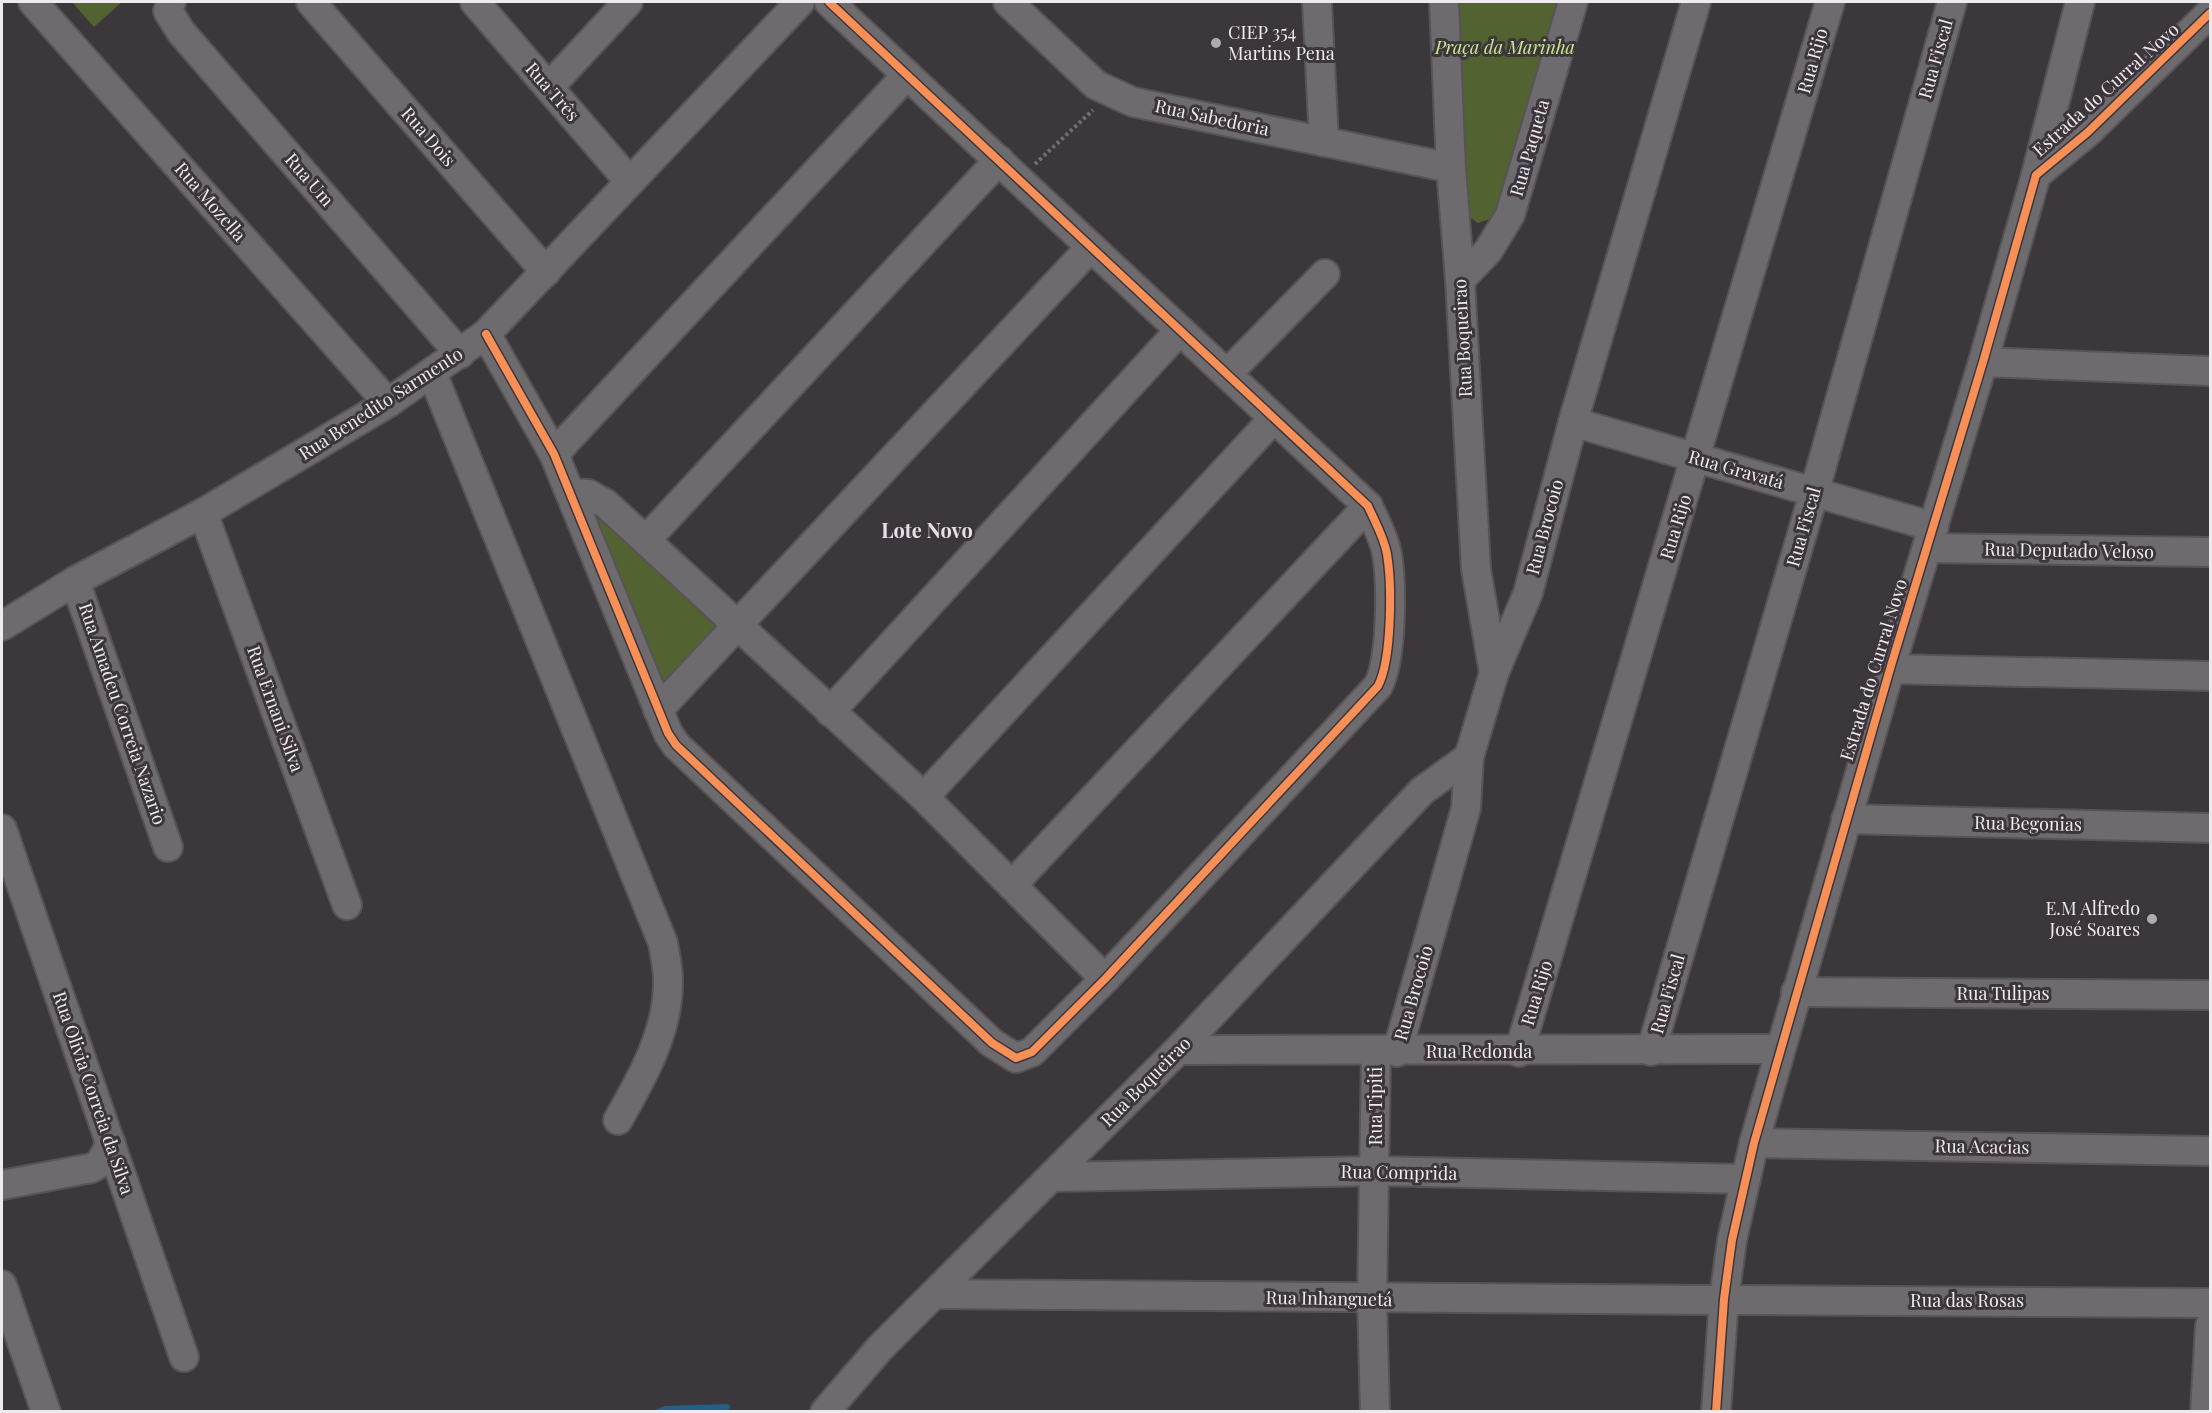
<svg xmlns="http://www.w3.org/2000/svg" width="2212" height="1413" font-family="'Playfair Display',serif">
<style>
.green{fill:#526230}
.lines{fill:none;stroke-linecap:round;stroke-linejoin:round}
.stream{stroke:#255e86;stroke-width:6}
.minor-casing{stroke:#575457;stroke-width:32}
.path{stroke:#726f72;stroke-width:4;stroke-dasharray:3 3;stroke-linecap:butt}
.minor{stroke:#6d6b6d;stroke-width:28}
.cycleway-casing{stroke:#3c363c;stroke-width:11}
.cycleway{stroke:#f78f57;stroke-width:8}
.poi-dot{fill:#afabaf;stroke:#3c363c;stroke-width:2}
.labels{text-anchor:middle;stroke-width:6;stroke-linejoin:round;paint-order:stroke}
.poi-label{font-size:18px;fill:#eeeaee;stroke:#3c363c;text-anchor:start}
.park-label{font-size:18px;font-style:italic;fill:#caea8d;stroke:#3c363c}
.street-label{font-size:18px;fill:#eeeaee;stroke:#3c363c}
.neighbourhood-label{font-size:20px;font-weight:bold;fill:#e7dfe8;stroke:#3c363c}
</style>
<rect width="100%" height="100%" fill="#3b373b"/>
<!-- green -->
<g class="green">
<polygon points="72,2 122,2 94,27"/>
<polygon points="1458,2 1570,2 1500,216 1478,223 1462,212"/>
<polygon points="604,519 719,625 664,689 595,520"/>
</g>
<g class="lines">
<!-- stream -->
<polyline class="stream" points="658,1412 665,1409 727,1407"/>
<!-- minor casing -->
<g class="minor-casing">
<g id="minor">
<polyline points="33,2 388,403"/>
<polyline points="171,2 168,11 181,32 460,354"/>
<polyline points="311,2 546,272"/>
<polyline points="475,2 630,182"/>
<polyline points="1008,2 1096,85 1133,102 1451,168"/>
<polyline points="1317,2 1324,142"/>
<polyline points="1444,2 1451,168 1460,280 1476,569 1494,673"/>
<polyline points="549,87 628,2"/>
<polyline points="2036,175 2080,2"/>
<polyline points="1460,280 1488,251 1510,215 1573,2"/>
<path d="M486,334L554,454L668,733L676,745L992,1043L1016,1058L1032,1052L1105,979L1378,686C1392,659 1392,585 1387,554C1384,537 1375,522 1368,506L829,2"/>
<polyline points="1983,362 2210,371"/>
<path d="M432,373L663,943C665,955 668,968 668,980C669,1031 642,1078 618,1120"/>
<polyline points="1227,374 1325,274"/>
<polyline points="1573,422 1934,527"/>
<polyline points="554,454 907,75"/>
<polyline points="570,493 588,494 606,504 924,797 1105,979"/>
<polyline points="203,513 347,905"/>
<polyline points="646,540 999,160"/>
<polyline points="1927,548 2210,552"/>
<polyline points="75,581 168,847"/>
<polyline points="2,626 75,581 203,513 388,403 486,334 800,2"/>
<polyline points="1890,669 2210,676"/>
<polyline points="658,710 1091,247"/>
<polyline points="830,712 1180,330"/>
<polyline points="924,797 1274,418"/>
<polyline points="1846,819 2210,828"/>
<polyline points="2,829 184,1357"/>
<polyline points="1012,885 1368,506"/>
<polyline points="1796,992 2210,995"/>
<polyline points="1178,1050 1779,1049"/>
<polyline points="1651,1051 1814,493 1952,2"/>
<polyline points="1397,1052 1466,808 1469,757 1494,673 1528,593 1573,422 1696,2"/>
<polyline points="1519,1052 1830,2"/>
<polyline points="1754,1143 2210,1151"/>
<polyline points="1052,1177 1376,1171 1746,1179"/>
<polyline points="2,1185 92,1168 100,1163 111,1144"/>
<polyline points="2,1285 46,1412"/>
<path d="M935,1294C1360,1300 1785,1299 2210,1303"/>
<polyline points="825,1412 880,1348 1178,1050 1422,791 1469,757"/>
<polyline points="1375,1412 1372,1300 1376,1052"/>
<polyline points="1716,1412 1724,1299 1732,1240 1754,1143 1890,669 1983,362 2036,175 2088,132 2210,13"/>
<polyline points="2205,1412 2210,1326"/>
</g>
</g>
<!-- path -->
<polyline class="path" points="1035,164 1093,110"/>
<!-- minor -->
<use href="#minor" class="minor"/>
<!-- cycleway casing -->
<g class="cycleway-casing">
<g id="cycleway">
<path d="M486,334L554,454L668,733L676,745L992,1043L1016,1058L1032,1052L1105,979L1378,686C1392,659 1392,585 1387,554C1384,537 1375,522 1368,506L829,2"/>
<polyline points="1716,1412 1724,1299 1732,1240 1754,1143 1890,669 1983,362 2036,175 2088,132 2210,13"/>
</g>
</g>
<!-- cycleway -->
<use href="#cycleway" class="cycleway"/>
</g>
<!-- markers -->
<g class="poi-dot">
<circle cx="1216" cy="43" r="6"/>
<circle cx="2152" cy="919" r="6"/>
</g>
<g class="labels">
<!-- poi labels -->
<g class="poi-label">
<text x="1228" y="39">CIEP 354<tspan x="1228" dy="21">Martins Pena</tspan></text>
<text x="2140" y="915" text-anchor="end">E.M Alfredo<tspan x="2140" dy="21">José Soares</tspan></text>
</g>
<!-- park labels -->
<g class="park-label">
<text x="1505" y="54">Praça da Marinha</text>
</g>
<!-- street labels -->
<g class="street-label">
<text transform="translate(1936 59) rotate(-74)" y="6">Rua Fiscal</text>
<text transform="translate(1813 61) rotate(-74)" y="6">Rua Rijo</text>
<text transform="translate(2106 90) rotate(-42)" y="6">Estrada do Curral Novo</text>
<text transform="translate(552 92) rotate(49)" y="6">Rua Três</text>
<text transform="translate(1212 118) rotate(12)" y="6">Rua Sabedoria</text>
<text transform="translate(428 137) rotate(49)" y="6">Rua Dois</text>
<text transform="translate(1530 148) rotate(-74)" y="6">Rua Paqueta</text>
<text transform="translate(309 180) rotate(49)" y="6">Rua Um</text>
<text transform="translate(210 202) rotate(49)" y="6">Rua Mozella</text>
<text transform="translate(1463 338) rotate(-93)" y="6">Rua Boqueirao</text>
<text transform="translate(381 404) rotate(-33)" y="6">Rua Benedito Sarmento</text>
<text transform="translate(1736 470) rotate(16)" y="6">Rua Gravatá</text>
<text transform="translate(1545 527) rotate(-75)" y="6">Rua Brocoio</text>
<text transform="translate(1676 527) rotate(-73)" y="6">Rua Rijo</text>
<text transform="translate(1804 527) rotate(-74)" y="6">Rua Fiscal</text>
<text transform="translate(2069 551) rotate(1)" y="6">Rua Deputado Veloso</text>
<text transform="translate(1874 670) rotate(-73)" y="6">Estrada do Curral Novo</text>
<text transform="translate(275 709) rotate(70)" y="6">Rua Ernani Silva</text>
<text transform="translate(122 714) rotate(71)" y="6">Rua Amadeu Correia Nazario</text>
<text transform="translate(2028 824) rotate(1)" y="6">Rua Begonias</text>
<text transform="translate(1414 993) rotate(-74)" y="6">Rua Brocoio</text>
<text transform="translate(1537 993) rotate(-73)" y="6">Rua Rijo</text>
<text transform="translate(1668 994) rotate(-74)" y="6">Rua Fiscal</text>
<text x="2003" y="1000">Rua Tulipas</text>
<text x="1479" y="1058">Rua Redonda</text>
<text transform="translate(1146 1082) rotate(-45)" y="6">Rua Boqueirao</text>
<text transform="translate(93 1093) rotate(71)" y="6">Rua Olivia Correia da Silva</text>
<text transform="translate(1376 1106) rotate(-90)" y="6">Rua Tipiti</text>
<text transform="translate(1982 1147) rotate(1)" y="6">Rua Acacias</text>
<text transform="translate(1399 1173) rotate(1)" y="6">Rua Comprida</text>
<text transform="translate(1329 1299) rotate(1)" y="6">Rua Inhanguetá</text>
<text x="1967" y="1307">Rua das Rosas</text>
</g>
<!-- neighbourhood labels -->
<g class="neighbourhood-label">
<text x="927" y="538">Lote Novo</text>
</g>
</g>
<!-- border -->
<rect width="2212" height="1413" fill="none" stroke="#eeeaee" stroke-width="6"/>
</svg>
